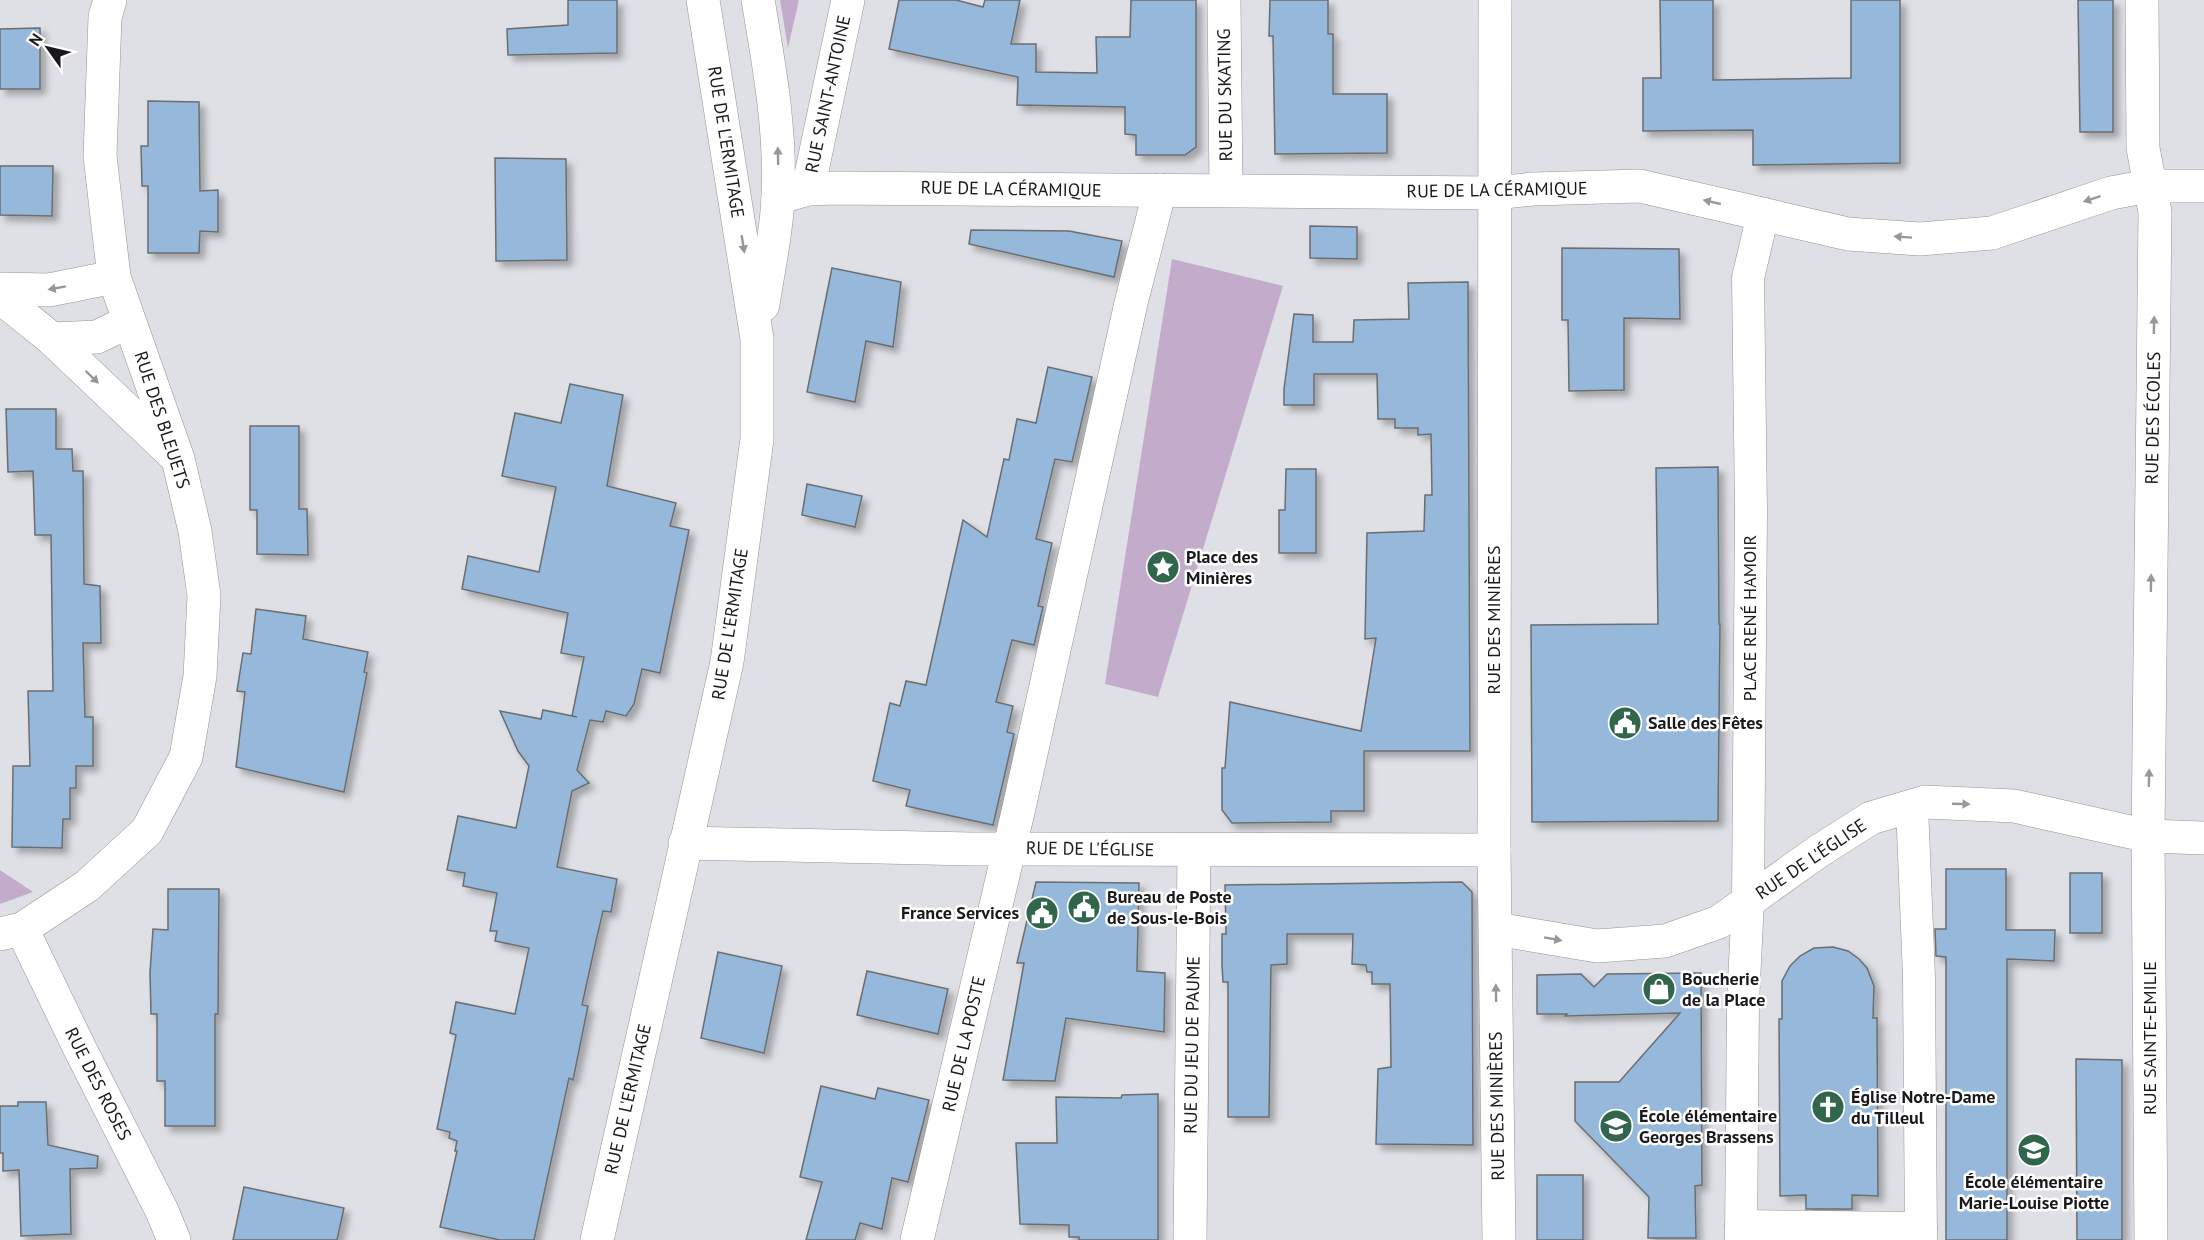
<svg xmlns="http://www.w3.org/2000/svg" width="2204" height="1240" font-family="'PT Sans',sans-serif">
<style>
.green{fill:#c3accb}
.building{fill:#96b8db;stroke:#6b6e71;stroke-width:1.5;filter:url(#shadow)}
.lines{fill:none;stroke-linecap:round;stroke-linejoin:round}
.pedestrian-casing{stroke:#939499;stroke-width:33}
.minor-casing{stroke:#939499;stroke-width:34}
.secondary-casing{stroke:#939499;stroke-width:34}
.pedestrian{stroke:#fff;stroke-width:32}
.minor{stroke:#fff;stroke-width:33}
.secondary{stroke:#fff;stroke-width:33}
.oneway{fill:#989898}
.labels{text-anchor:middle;stroke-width:5;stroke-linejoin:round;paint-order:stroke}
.street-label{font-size:18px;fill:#19191b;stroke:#fff}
.poi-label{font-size:18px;font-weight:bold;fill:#19191b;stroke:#fff;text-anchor:start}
</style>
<defs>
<filter id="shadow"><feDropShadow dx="5.5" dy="5.5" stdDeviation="3" flood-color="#0004"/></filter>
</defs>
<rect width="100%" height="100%" fill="#dfe0e5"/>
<!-- green -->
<g class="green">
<polygon points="780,0 799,0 788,48"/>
<polygon points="1172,259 1283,286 1158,697 1105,684"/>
<polygon points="0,870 33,892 0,904"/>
</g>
<!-- building -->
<g class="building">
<polygon points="568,0 617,0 617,53 508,55 507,29 568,25"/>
<polygon points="899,0 956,0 983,7 985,0 1020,0 1011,44 1036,44 1036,72 1097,73 1096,37 1130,37 1131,0 1196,0 1196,147 1185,155 1136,155 1136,135 1125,134 1125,107 1017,105 1018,77 889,49"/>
<polygon points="1270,0 1328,0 1328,34 1333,34 1333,94 1387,94 1387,153 1275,154 1273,36 1269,36"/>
<polygon points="1660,0 1713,0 1713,80 1851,78 1851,0 1900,0 1900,163 1753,165 1753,130 1643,131 1643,78 1661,78"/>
<polygon points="2078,0 2113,0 2113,132 2080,132"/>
<polygon points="40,28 40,89 0,89 0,29"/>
<polygon points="148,101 199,102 200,191 218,190 218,232 200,231 199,253 148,253 148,186 142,186 141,146 148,146"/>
<polygon points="495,158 566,159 567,260 496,261"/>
<polygon points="0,166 53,166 52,216 0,215"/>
<polygon points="1310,226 1357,227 1357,259 1310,258"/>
<polygon points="971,230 1069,231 1122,241 1114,277 969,244"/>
<polygon points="1562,248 1679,249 1680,319 1624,318 1624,390 1569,391 1568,320 1562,320"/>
<polygon points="832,268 901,282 893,347 866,341 855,402 807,392"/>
<polygon points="1468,282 1470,751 1364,751 1364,811 1331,811 1331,822 1232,823 1222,810 1222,768 1225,768 1230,702 1361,731 1376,638 1365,639 1367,533 1424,531 1425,495 1432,495 1431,434 1418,435 1418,428 1395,428 1395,419 1378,419 1377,374 1314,374 1314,405 1284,405 1284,389 1294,314 1313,315 1313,342 1353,342 1354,320 1409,319 1408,283"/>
<polygon points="1048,367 1092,377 1072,462 1055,459 1036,539 1052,543 1038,606 1043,607 1034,645 1012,640 996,702 1013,706 1007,732 1014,734 993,825 906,806 910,790 873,781 890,703 900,706 906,681 926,685 963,520 987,537 1004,459 1009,460 1017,419 1036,423"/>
<polygon points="570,384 623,395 607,486 676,503 670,526 689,530 660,673 642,669 634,704 626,716 606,711 603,722 590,720 577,770 589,783 572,791 557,867 617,879 611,912 603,911 596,941 582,1005 588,1006 573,1080 569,1078 534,1240 500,1240 440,1227 457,1151 455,1151 457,1141 449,1138 450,1132 437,1129 456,1035 450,1033 456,1002 515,1014 529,948 495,941 497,931 490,931 497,893 463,886 465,873 447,870 458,816 516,828 529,766 518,751 500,711 541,719 543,710 577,717 572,716 584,657 561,653 568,613 462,589 468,556 539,572 556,487 502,476 515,413 561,423"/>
<polygon points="6,409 56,409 56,449 72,449 73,471 83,471 84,584 100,586 101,643 83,643 85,717 93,717 93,766 76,766 76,788 70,788 70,819 63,819 62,848 12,847 13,766 30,766 28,691 53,691 51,535 35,535 33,471 8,472"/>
<polygon points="250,426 299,426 299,509 307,509 308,555 257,554 257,510 250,510"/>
<polygon points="1718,467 1719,624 1720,624 1718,821 1532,822 1531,625 1658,624 1656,468"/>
<polygon points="1286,469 1316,469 1316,553 1279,553 1279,510 1285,510"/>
<polygon points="807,484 862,496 855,527 802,515"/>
<polygon points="256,609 306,616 303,639 368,652 364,672 367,673 344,792 236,767 245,692 237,691 243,653 251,654"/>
<polygon points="1946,869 2006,869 2006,930 2055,930 2054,961 2007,959 2007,1240 1946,1240 1946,957 1936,956 1935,929 1946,929"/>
<rect x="2070" y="873" width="32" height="60"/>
<polygon points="1036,882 1139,883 1137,971 1165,973 1164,1032 1066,1018 1055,1081 1003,1080 1024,963 1017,963"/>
<polygon points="1462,882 1472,892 1473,1145 1376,1144 1378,1069 1391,1067 1390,984 1372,984 1372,972 1367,972 1366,965 1352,964 1353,934 1287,934 1287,964 1271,965 1269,1117 1228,1117 1228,982 1223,982 1222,965 1222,934 1226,934 1225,885"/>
<polygon points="168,889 219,889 218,1014 215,1014 215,1126 165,1126 165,1081 157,1081 157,1014 151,1014 150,973 153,929 168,930"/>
<polygon points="1833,947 1848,951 1859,959 1867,968 1874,986 1873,1018 1877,1018 1878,1196 1852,1195 1852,1209 1806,1209 1806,1195 1780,1196 1779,1019 1782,1019 1782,981 1790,966 1800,956 1814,948"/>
<polygon points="718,952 782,966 764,1053 701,1038"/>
<polygon points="867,971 948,989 938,1034 857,1015"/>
<polygon points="1701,973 1702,1185 1695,1186 1696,1238 1648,1238 1649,1197 1575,1121 1575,1082 1619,1082 1680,1013 1565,1016 1567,1014 1537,1014 1537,975 1581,974 1594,987 1607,974"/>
<polygon points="2076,1059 2122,1060 2122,1240 2077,1240"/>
<polygon points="821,1086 875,1099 878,1088 929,1100 908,1182 892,1178 882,1229 860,1223 855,1240 806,1240 822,1182 800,1177"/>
<polygon points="1158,1094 1158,1240 1079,1240 1079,1237 1069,1237 1069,1225 1020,1224 1016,1143 1057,1143 1056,1097 1121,1098 1122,1095"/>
<polygon points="18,1102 46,1102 48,1145 98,1156 97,1168 70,1169 71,1234 21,1236 19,1170 3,1171 3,1153 0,1153 0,1106 18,1106"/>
<rect x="1537" y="1175" width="46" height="65"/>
<polygon points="244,1187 344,1208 337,1240 233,1240"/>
</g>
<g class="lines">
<!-- pedestrian casing -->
<g class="pedestrian-casing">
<g id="pedestrian">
<polyline points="1912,806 1919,977 1921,1240"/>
<polyline points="1741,1226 1921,1228"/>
<polyline points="1741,1240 1743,1003 1748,901 1751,510 1748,278 1763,214"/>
</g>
</g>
<!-- minor casing -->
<g class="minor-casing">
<g id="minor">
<polyline points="1224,0 1226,190"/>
<polyline points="1495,0 1494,850 1499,1240"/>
<polyline points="2142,0 2143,148 2155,212 2148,836 2151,1240"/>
<polyline points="808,189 848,0"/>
<polyline points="778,198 808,189 836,188 1495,193 1533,189 1640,186 1848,234 1920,239 1992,233 2111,193 2149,186 2204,186"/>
<polyline points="0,289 49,290 114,277"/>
<polyline points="0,297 52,339 174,455"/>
<polyline points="52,339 97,337 128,322"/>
<polyline points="685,843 972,849 1494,850"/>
<polyline points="22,929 80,1049 162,1211 174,1240"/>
<polyline points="1496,929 1597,946 1665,941 1719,922 1819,851 1871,818 1925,802 2014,806 2148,836 2204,838"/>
<polyline points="0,934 22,929 87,886 147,831 186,757 200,676 204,596 195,531 178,459 114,277 100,156 105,17 110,0"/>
<polyline points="917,1240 1018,812 1131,303 1160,190"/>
<polyline points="1190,1240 1194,850"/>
</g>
</g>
<!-- secondary casing -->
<g class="secondary-casing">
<g id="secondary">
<path d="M758,0C769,65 781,129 778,196C777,232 768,269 763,305"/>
<polyline points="597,1240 727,662 757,439 757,339 703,0"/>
</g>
</g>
<!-- pedestrian -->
<use href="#pedestrian" class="pedestrian"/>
<!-- minor -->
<use href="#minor" class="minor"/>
<!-- secondary -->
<use href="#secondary" class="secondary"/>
</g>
<!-- one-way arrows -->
<defs><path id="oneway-solid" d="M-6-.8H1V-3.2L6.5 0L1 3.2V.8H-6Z" transform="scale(1.5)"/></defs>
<g class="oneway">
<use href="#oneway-solid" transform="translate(778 156) rotate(-91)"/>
<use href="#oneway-solid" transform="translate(2092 199) rotate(162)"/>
<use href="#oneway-solid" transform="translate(1712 202) rotate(-167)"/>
<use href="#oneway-solid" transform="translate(1903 237) rotate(-176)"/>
<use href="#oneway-solid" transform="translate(743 244) rotate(81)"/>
<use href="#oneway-solid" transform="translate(57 288) rotate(170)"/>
<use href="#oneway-solid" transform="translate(2154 325) rotate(-89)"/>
<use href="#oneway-solid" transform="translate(92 377) rotate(44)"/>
<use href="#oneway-solid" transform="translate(2151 583) rotate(-89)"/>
<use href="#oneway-solid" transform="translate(2149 778) rotate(-89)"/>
<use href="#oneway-solid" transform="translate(1961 804) rotate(2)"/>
<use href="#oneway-solid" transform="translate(1553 939) rotate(10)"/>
<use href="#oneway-solid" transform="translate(1496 993) rotate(-91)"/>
</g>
<!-- icons -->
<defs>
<g id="sight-disc" transform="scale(1.725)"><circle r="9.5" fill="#31664c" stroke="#fff"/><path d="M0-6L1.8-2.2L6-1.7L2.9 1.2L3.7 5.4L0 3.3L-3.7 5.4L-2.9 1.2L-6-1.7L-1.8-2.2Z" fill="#fff"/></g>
<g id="civic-disc" transform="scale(1.725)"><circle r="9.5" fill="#31664c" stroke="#fff"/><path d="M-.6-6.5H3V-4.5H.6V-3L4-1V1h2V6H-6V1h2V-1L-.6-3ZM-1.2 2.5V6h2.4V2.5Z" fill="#fff"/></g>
<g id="shop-disc" transform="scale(1.725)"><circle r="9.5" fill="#31664c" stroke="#fff"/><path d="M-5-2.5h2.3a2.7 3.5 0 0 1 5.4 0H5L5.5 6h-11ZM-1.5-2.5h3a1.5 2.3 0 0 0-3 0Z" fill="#fff"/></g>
<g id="church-disc" transform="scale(1.725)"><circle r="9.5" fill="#31664c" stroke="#fff"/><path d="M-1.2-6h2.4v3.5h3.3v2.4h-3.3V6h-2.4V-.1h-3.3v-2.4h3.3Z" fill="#fff"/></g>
<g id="school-disc" transform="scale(1.725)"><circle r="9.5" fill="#31664c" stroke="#fff"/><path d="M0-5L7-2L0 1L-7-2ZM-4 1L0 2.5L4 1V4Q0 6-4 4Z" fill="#fff"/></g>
</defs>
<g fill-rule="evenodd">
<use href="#sight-disc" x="1163" y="567"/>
<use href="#civic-disc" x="1625" y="723"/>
<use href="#civic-disc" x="1084" y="907"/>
<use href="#civic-disc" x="1042" y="913"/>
<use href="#shop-disc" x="1659" y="989"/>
<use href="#church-disc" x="1828" y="1107"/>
<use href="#school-disc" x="1616" y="1126"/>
<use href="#school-disc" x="2034" y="1150"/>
</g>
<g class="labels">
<!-- street labels -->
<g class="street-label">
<text transform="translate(828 94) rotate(-78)" y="6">RUE SAINT-ANTOINE</text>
<text transform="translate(1225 95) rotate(-91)" y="6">RUE DU SKATING</text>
<text transform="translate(726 142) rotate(81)" y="6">RUE DE L'ERMITAGE</text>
<text transform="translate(1011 189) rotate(1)" y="6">RUE DE LA CÉRAMIQUE</text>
<text transform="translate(1497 190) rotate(-1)" y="6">RUE DE LA CÉRAMIQUE</text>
<text transform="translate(2153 418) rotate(-89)" y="6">RUE DES ÉCOLES</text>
<text transform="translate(162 420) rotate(72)" y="6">RUE DES BLEUETS</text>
<text transform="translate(1750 618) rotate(-90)" y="6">PLACE RENÉ HAMOIR</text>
<text transform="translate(1494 620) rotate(-90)" y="6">RUE DES MINIÈRES</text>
<text transform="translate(730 624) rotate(-81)" y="6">RUE DE L'ERMITAGE</text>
<text transform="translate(1090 849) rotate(1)" y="6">RUE DE L'ÉGLISE</text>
<text transform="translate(1811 859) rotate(-34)" y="6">RUE DE L'ÉGLISE</text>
<text transform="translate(2150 1038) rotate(-90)" y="6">RUE SAINTE-EMILIE</text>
<text transform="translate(964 1044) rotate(-77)" y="6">RUE DE LA POSTE</text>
<text transform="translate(1192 1045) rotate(-89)" y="6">RUE DU JEU DE PAUME</text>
<text transform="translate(98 1084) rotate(63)" y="6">RUE DES ROSES</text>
<text transform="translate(628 1099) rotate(-77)" y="6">RUE DE L'ERMITAGE</text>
<text transform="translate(1497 1106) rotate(-91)" y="6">RUE DES MINIÈRES</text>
</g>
<!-- poi labels -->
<g class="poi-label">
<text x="1186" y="563">Place des<tspan x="1186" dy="21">Minières</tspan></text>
<text x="1648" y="729">Salle des Fêtes</text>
<text x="1107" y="903">Bureau de Poste<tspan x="1107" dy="21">de Sous-le-Bois</tspan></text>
<text x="1019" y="919" text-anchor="end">France Services</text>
<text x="1682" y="985">Boucherie<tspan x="1682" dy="21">de la Place</tspan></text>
<text x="1851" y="1103">Église Notre-Dame<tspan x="1851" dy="21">du Tilleul</tspan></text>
<text x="1639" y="1122">École élémentaire<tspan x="1639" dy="21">Georges Brassens</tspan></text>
<text x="2034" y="1188" text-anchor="middle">École élémentaire<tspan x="2034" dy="21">Marie-Louise Piotte</tspan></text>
</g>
</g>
<!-- north arrow -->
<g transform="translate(48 48) rotate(304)" stroke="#ffffff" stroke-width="4.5" paint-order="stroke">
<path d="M0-4.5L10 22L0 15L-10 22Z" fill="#19191b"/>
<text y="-9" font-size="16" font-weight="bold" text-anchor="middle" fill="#19191b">N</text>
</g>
</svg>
